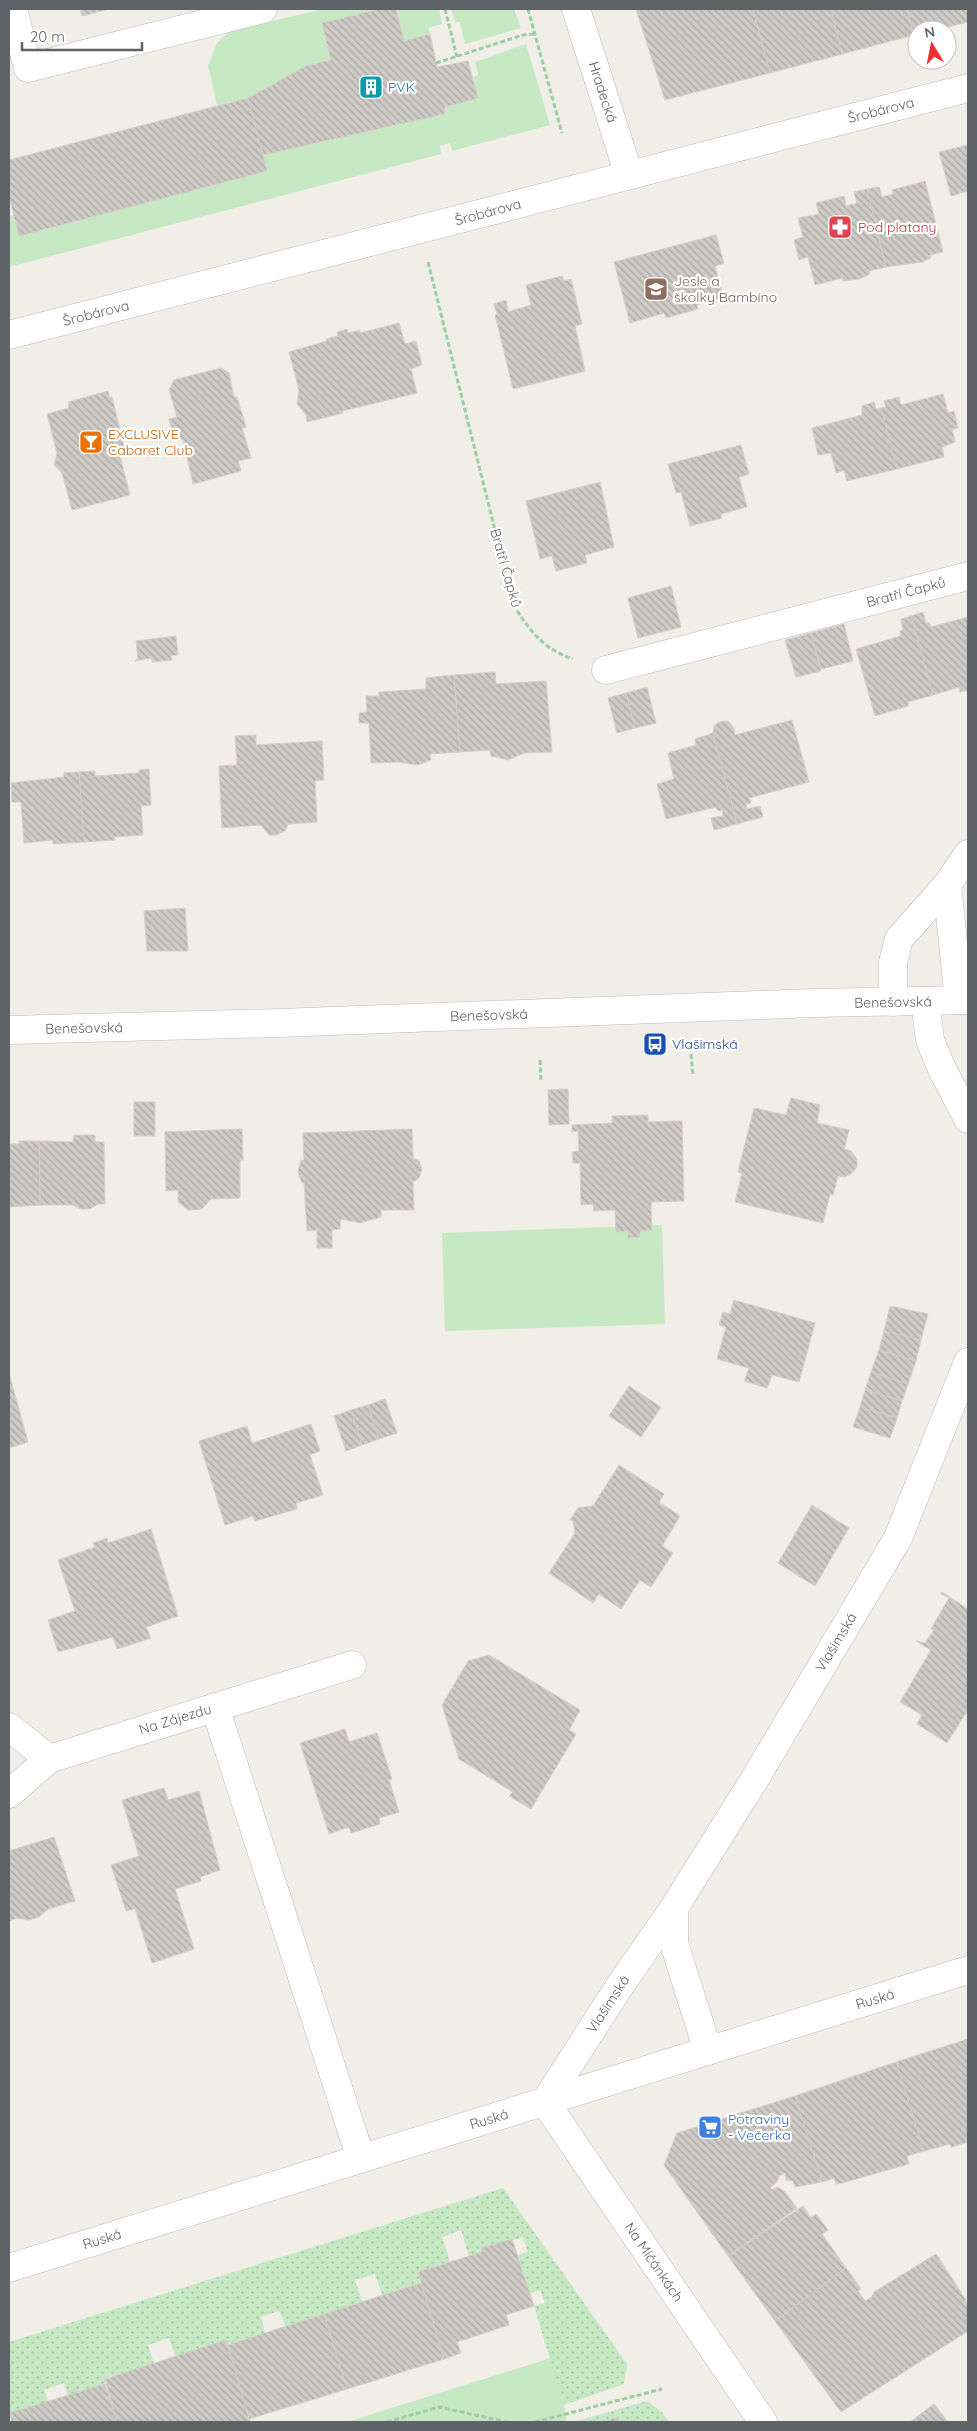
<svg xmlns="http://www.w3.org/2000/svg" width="977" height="2431" font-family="Quicksand,sans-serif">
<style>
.grass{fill:#c6e9c3}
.garden{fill:url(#garden-dots)}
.building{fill:url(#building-back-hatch);stroke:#d6cfc5}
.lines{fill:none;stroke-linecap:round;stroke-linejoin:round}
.minor-casing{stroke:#b7babe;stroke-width:29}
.path{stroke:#9ccda6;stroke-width:3;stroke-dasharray:5 2.5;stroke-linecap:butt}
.minor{stroke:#fff;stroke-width:28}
.labels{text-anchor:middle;stroke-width:4.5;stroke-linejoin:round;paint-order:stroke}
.culture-label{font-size:14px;fill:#0d838f;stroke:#fff;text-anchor:start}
.street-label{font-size:14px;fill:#5e6368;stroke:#fff}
.health-label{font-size:14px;fill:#be3a42;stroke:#fff;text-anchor:start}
.education-label{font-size:14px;fill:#785e54;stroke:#fff;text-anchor:start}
.food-label{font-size:14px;fill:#c56008;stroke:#fff;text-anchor:start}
.transit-label{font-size:14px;fill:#164399;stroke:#fff;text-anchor:start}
.shop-label{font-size:14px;fill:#366cbe;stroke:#fff;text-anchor:start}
</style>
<defs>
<pattern id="garden-dots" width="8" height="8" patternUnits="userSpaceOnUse" patternTransform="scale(1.25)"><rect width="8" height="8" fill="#c6e9c3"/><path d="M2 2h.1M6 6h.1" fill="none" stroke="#a4c0a2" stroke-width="1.8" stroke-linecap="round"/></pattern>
<pattern id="building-back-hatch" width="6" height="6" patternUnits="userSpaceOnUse" patternTransform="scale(1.25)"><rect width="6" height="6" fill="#cecbc6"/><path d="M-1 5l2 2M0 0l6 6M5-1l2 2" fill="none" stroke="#aaa8a5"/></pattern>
</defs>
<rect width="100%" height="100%" fill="#f1eee7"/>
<!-- grass -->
<g class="grass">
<polygon points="323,9 380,9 322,23 331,60 306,66 248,98 217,105 208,66 217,43 230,31"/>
<polygon points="396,9 439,9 442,24 428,28 430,34 404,41"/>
<polygon points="451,9 514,9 521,28 465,44 460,22 455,22"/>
<polygon points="526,44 550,125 452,151 450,143 440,146 441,154 9,267 9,216 13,215 19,236 267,171 263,155 444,114 445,107 478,98 473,77 478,75 475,62"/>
<polygon points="662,1225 665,1324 445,1331 442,1233"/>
<polygon points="551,2358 564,2405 567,2422 347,2422"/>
</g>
<!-- garden -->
<g class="garden">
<polygon points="503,2188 627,2364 624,2384 564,2405 534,2306 545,2303 540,2290 530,2293 518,2255 528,2252 523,2237 482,2249 482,2252 469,2256 461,2230 442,2237 450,2262 418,2272 421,2285 383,2297 375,2274 355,2280 363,2303 286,2327 279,2311 261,2317 265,2334 176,2358 169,2338 148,2345 154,2364 105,2378 105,2384 68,2396 64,2383 44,2390 48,2402 9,2414 9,2342"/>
<polygon points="647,2401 662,2412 669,2422 619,2422 617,2417 601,2422 574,2422"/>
</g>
<!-- building -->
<g class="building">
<polygon points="80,9 109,9 82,16"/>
<polygon points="380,9 396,9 404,41 430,34 437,67 468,61 478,98 445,107 444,114 263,155 248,98 306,66 331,60 322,23"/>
<polygon points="636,9 753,9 770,73 665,100"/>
<polygon points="753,9 831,9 842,54 770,73"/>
<polygon points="831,9 907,9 914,35 842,54"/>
<polygon points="907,9 968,9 968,22 935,30 917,30 917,35 914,35"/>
<polygon points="248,98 267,171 19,236 9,197 9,160"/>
<polygon points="968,145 968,191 951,196 939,152"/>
<polygon points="925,181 943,252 930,255 931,258 922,262 886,267 867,189 879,187 882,197 893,194 892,190"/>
<polygon points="867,189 886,267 869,271 870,274 859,279 843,281 842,278 815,285 808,257 799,260 794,240 803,237 798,218 819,214 816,203 844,196 846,206 857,203 854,192"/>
<polygon points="716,235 724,263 715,266 723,297 697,305 698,309 666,318 664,313 630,323 614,262"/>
<polygon points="562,276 564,281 571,279 582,324 575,326 585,371 513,389 495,315 497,314 494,304 506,300 508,312 531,305 526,285"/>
<polygon points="399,323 405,344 416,341 422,365 411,369 417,393 342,411 343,413 307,422 306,415 297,404 299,390 289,352 327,341 326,339 338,336 337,332 347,329 348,333 360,330 360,333"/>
<polygon points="221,368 229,373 234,397 237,397 246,427 242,428 251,458 238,461 241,471 193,484 183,439 175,441 169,419 177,417 169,390 174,380"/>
<polygon points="108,391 110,398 112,397 124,446 118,448 130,495 72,510 62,473 54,465 57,453 47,414 69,408 68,402"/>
<polygon points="943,394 948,413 954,411 958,428 952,429 955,442 942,447 944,457 897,469 881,408 886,407 884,401 899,397 901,405"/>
<polygon points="874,402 876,409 881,408 897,469 847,481 844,470 836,473 831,453 818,455 812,428 862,415 862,406"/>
<polygon points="741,445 749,474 739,477 747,507 721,514 722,518 690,526 681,492 676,493 668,464"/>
<polygon points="600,482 614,547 585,555 587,563 556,571 552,556 540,559 526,501"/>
<polygon points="671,586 681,627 638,638 628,598"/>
<polygon points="923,612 926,623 929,622 931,627 968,617 968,690 960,692 959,687 933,695 911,616"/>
<polygon points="911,616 933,695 908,702 908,706 875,716 856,649 901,636 900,631 903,630 901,619"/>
<polygon points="844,624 853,661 821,669 811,633"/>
<polygon points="811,633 821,671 796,677 785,640"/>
<polygon points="176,636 178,655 171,656 172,660 152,662 152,658 135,661 138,659 136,641"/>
<polygon points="495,672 496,684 546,681 552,752 524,753 508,760 491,756 490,750 460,752 454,675"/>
<polygon points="454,675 460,752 430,754 431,760 417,765 399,762 371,763 369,723 359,723 359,713 367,712 366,696 379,696 379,692 426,689 426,678"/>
<polygon points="647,687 656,723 635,728 626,693"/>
<polygon points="626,693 635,728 617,733 608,698"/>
<polygon points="792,720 809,782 749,798 751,803 746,804 747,809 760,806 763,817 737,824 713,733 714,726 719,722 728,721 734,728 735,735"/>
<polygon points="713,733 737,824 714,830 711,818 723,816 722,810 718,811 716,807 666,819 657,784 674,779 668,753 696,745 695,739"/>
<polygon points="256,735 256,745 322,741 324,780 315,781 317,822 288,824 285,831 276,835 269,835 261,825 222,828 219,766 237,765 235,736"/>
<polygon points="149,769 151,805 141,806 143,835 114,837 115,840 84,842 79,772 95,771 95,776 139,773 139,770"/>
<polygon points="79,772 84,842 53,844 53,840 24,843 21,802 12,802 11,783 64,777 64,773"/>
<polygon points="185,908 188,951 147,951 144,911"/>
<polygon points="568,1089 569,1124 549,1125 548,1090"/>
<polygon points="791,1098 820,1105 817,1123 849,1130 844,1149 851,1151 857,1159 857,1167 851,1174 845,1177 838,1176 833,1195 830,1194 823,1223 735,1202 742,1173 738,1172 754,1108 786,1115"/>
<rect x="134" y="1102" width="21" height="34"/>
<polygon points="648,1115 648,1122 682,1121 684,1201 651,1202 652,1230 640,1231 640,1237 628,1238 628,1231 616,1232 615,1210 594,1211 593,1204 581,1205 580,1163 573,1163 572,1152 579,1151 578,1131 572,1132 572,1125 612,1123 612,1116"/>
<polygon points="242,1129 243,1160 240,1160 240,1198 211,1199 202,1209 188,1210 178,1202 178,1190 166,1191 165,1132"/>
<polygon points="412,1129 413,1158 419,1161 422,1169 419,1178 413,1182 414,1210 381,1210 381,1217 360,1223 341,1219 340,1229 332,1230 332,1248 317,1248 317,1230 307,1231 304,1182 302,1183 298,1172 301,1160 304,1161 303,1133"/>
<polygon points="74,1135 95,1135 95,1142 104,1142 105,1204 98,1204 90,1209 81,1209 73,1205 40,1205 39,1141 73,1142"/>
<polygon points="19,1141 39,1141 40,1205 9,1207 9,1144 19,1144"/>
<polygon points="734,1300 815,1323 799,1382 772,1375 767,1388 744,1381 749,1368 717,1359 726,1327 719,1325 723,1312 730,1314"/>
<polygon points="890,1306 928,1314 921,1340 884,1331"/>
<polygon points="884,1331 921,1340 916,1361 879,1350"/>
<polygon points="879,1350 916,1361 908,1384 871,1372"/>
<polygon points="871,1372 908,1384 902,1401 865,1390"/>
<polygon points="9,1373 28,1442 9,1448"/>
<polygon points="629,1386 661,1407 641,1437 609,1416"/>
<polygon points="865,1390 902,1401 897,1418 860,1407"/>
<polygon points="385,1399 397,1433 379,1439 368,1405"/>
<polygon points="368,1405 379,1439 362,1445 351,1410"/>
<polygon points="860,1407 897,1418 890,1438 853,1427"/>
<polygon points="351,1410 362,1445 346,1451 334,1416"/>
<polygon points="311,1424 320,1451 310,1455 323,1495 296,1503 297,1509 255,1521 253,1516 225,1525 199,1441 247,1426 252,1443"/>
<polygon points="619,1465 664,1494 659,1502 680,1516 662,1546 673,1553 651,1587 640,1580 621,1609 599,1594 593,1603 549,1573 575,1533 573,1521 570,1520 578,1508 593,1506"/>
<polygon points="812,1505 849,1528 815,1586 778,1563"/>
<polygon points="151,1529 178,1616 146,1627 151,1638 117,1649 113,1637 58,1652 48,1620 75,1611 58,1560 95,1547 93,1543 107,1538 108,1543"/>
<polygon points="942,1592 968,1609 968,1710 947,1743 917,1724 922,1715 900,1702 931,1650 916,1641 925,1643 934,1630 931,1629 949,1598 941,1594"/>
<polygon points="489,1655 580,1710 569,1730 576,1734 531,1809 509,1796 513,1792 459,1759 442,1705 468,1661"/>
<polygon points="345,1729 349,1742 377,1733 392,1779 389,1780 399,1812 379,1818 380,1824 351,1833 349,1827 329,1834 300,1743"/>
<polygon points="164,1788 168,1800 199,1791 220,1870 200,1877 201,1881 175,1889 194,1949 152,1963 135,1909 126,1911 111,1865 139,1856 122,1800"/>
<polygon points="54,1837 75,1901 48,1909 39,1917 29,1920 17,1918 9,1921 9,1851"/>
<polygon points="968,2039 968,2142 951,2147 950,2144 924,2151 896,2062"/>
<polygon points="896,2062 924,2151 907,2156 909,2164 842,2183 836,2184 834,2178 822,2182 795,2096"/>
<polygon points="795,2096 822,2182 795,2187 793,2181 786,2180 785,2173 779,2176 777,2182 770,2188 773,2190 777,2187 784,2191 797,2208 728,2256 664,2165 677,2133"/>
<polygon points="803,2206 811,2218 816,2214 828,2230 822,2234 846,2268 775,2321 728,2256"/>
<polygon points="512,2239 534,2306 506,2315 509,2325 457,2342 461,2353 444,2359 418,2272 482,2252 481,2248"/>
<polygon points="936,2254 966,2300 965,2300 968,2306 968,2331 841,2412 775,2321 846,2268 861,2289 858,2291 865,2301 872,2297 874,2292"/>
<polygon points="421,2283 444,2359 347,2389 324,2314"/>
<polygon points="324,2314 347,2389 249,2419 228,2345"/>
<polygon points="226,2340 250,2422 117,2422 105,2379"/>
<polygon points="105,2384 117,2422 12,2422 9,2413"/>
<polygon points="934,2404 948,2422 910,2422"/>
<polygon points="618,2417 619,2422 601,2422"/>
</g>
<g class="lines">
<!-- minor casing -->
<g class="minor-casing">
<g id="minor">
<polyline points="13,9 28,68 263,9"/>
<polyline points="576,9 629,175"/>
<polyline points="9,335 968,88"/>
<polyline points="606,670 968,576"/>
<polyline points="947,885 959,1000"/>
<polyline points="925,1001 930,1040 941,1067 968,1119"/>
<polyline points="893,1002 893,962 899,939 947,885 968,854"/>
<polyline points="9,1030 279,1023 814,1003 968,1000"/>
<polyline points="215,1707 361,2159"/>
<polyline points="9,1727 49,1759"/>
<polyline points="9,1794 49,1759 352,1665"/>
<polyline points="674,1908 674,1943 708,2051"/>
<polyline points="9,2268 968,1970"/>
<polyline points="763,2422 545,2102 621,1984 674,1908 756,1777 898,1538 968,1362"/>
</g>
</g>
<!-- path -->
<g class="path">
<polyline points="445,9 457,57"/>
<polyline points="528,9 562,133"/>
<polyline points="436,63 523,35 535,34"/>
<path d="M428,262L514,606C530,631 543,649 573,659"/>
<polyline points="691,1054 693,1075"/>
<polyline points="540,1060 541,1081"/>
<polyline points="387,2422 439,2407 507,2422"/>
<polyline points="535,2422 662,2389"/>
</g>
<!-- minor -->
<use href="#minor" class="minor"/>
</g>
<!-- icons -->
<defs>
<g id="building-square" transform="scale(1.25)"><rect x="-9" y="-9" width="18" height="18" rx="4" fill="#0f9aa8" stroke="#fff"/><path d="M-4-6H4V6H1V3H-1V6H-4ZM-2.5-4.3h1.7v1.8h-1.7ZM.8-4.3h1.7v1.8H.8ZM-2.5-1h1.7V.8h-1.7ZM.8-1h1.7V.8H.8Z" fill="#fff"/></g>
<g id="pharmacy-square" transform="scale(1.25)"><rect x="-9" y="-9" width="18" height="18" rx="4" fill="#e0444e" stroke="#fff"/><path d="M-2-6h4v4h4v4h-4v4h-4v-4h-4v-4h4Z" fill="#fff"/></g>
<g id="school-square" transform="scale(1.25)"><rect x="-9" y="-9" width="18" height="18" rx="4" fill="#8d6e63" stroke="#fff"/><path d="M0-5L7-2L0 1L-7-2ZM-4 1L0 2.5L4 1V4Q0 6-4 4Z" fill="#fff"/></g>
<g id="bar-square" transform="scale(1.25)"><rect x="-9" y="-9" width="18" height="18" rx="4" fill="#e8710a" stroke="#fff"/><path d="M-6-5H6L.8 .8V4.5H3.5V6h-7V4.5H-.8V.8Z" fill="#fff"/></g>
<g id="bus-square" transform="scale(1.25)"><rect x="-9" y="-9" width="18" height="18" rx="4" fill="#1a4fb4" stroke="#fff"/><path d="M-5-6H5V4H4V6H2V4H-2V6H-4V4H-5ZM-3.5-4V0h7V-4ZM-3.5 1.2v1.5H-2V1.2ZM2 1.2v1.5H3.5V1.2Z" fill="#fff"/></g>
<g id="supermarket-square" transform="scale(1.25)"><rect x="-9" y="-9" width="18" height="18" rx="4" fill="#3f7fe0" stroke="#fff"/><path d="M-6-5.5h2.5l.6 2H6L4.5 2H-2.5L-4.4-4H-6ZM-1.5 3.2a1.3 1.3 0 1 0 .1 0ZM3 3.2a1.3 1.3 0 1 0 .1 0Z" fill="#fff"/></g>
</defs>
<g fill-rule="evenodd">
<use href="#building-square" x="371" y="87"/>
<use href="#pharmacy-square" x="840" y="227"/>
<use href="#school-square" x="656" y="289"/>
<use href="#bar-square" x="91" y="442"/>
<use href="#bus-square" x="655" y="1044"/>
<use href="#supermarket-square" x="710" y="2127"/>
</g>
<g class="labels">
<!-- culture labels -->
<g class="culture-label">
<text x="388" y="92">PVK</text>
</g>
<!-- street labels -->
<g class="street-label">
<text transform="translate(603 92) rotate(72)" y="5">Hradecká</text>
<text transform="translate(881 110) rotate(-14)" y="5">Šrobárova</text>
<text transform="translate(488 212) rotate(-15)" y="5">Šrobárova</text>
<text transform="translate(96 313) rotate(-14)" y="5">Šrobárova</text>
<text transform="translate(506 568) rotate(74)" y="5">Bratří Čapků</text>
<text transform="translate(906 592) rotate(-15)" y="5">Bratří Čapků</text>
<text transform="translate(893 1002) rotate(-1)" y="5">Benešovská</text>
<text transform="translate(489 1015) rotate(-2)" y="5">Benešovská</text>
<text transform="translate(84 1028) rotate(-1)" y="5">Benešovská</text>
<text transform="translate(836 1642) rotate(-59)" y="5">Vlašimská</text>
<text transform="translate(175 1719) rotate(-17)" y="5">Na Zájezdu</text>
<text transform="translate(875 1999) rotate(-17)" y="5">Ruská</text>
<text transform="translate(608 2004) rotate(-57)" y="5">Vlašimská</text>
<text transform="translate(489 2119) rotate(-17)" y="5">Ruská</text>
<text transform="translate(102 2239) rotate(-17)" y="5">Ruská</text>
<text transform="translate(654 2262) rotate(56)" y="5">Na Míčánkách</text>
</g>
<!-- health labels -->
<g class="health-label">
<text x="858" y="232">Pod platany</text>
</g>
<!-- education labels -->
<g class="education-label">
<text x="674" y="286">Jesle a<tspan x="674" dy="16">školky Bambíno</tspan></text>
</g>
<!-- food labels -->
<g class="food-label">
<text x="108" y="439">EXCLUSIVE<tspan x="108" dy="16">Cabaret Club</tspan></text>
</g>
<!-- transit labels -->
<g class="transit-label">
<text x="672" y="1049">Vlašimská</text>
</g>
<!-- shop labels -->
<g class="shop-label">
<text x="728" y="2124">Potraviny<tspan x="728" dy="16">- Večerka</tspan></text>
</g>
</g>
<!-- border -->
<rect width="977" height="2431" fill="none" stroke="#5e6368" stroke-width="20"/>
<!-- north arrow -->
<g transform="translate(932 45) rotate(350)"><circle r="24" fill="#ffffff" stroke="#bfc1c3"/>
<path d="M0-4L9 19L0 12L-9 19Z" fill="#f02e30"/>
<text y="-8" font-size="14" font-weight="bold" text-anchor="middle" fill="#5e6368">N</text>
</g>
<!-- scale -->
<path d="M22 42v8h120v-8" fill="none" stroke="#5e6368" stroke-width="2.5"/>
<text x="30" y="42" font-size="15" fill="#5e6368" stroke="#ffffff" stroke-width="4" paint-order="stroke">20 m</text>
</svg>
